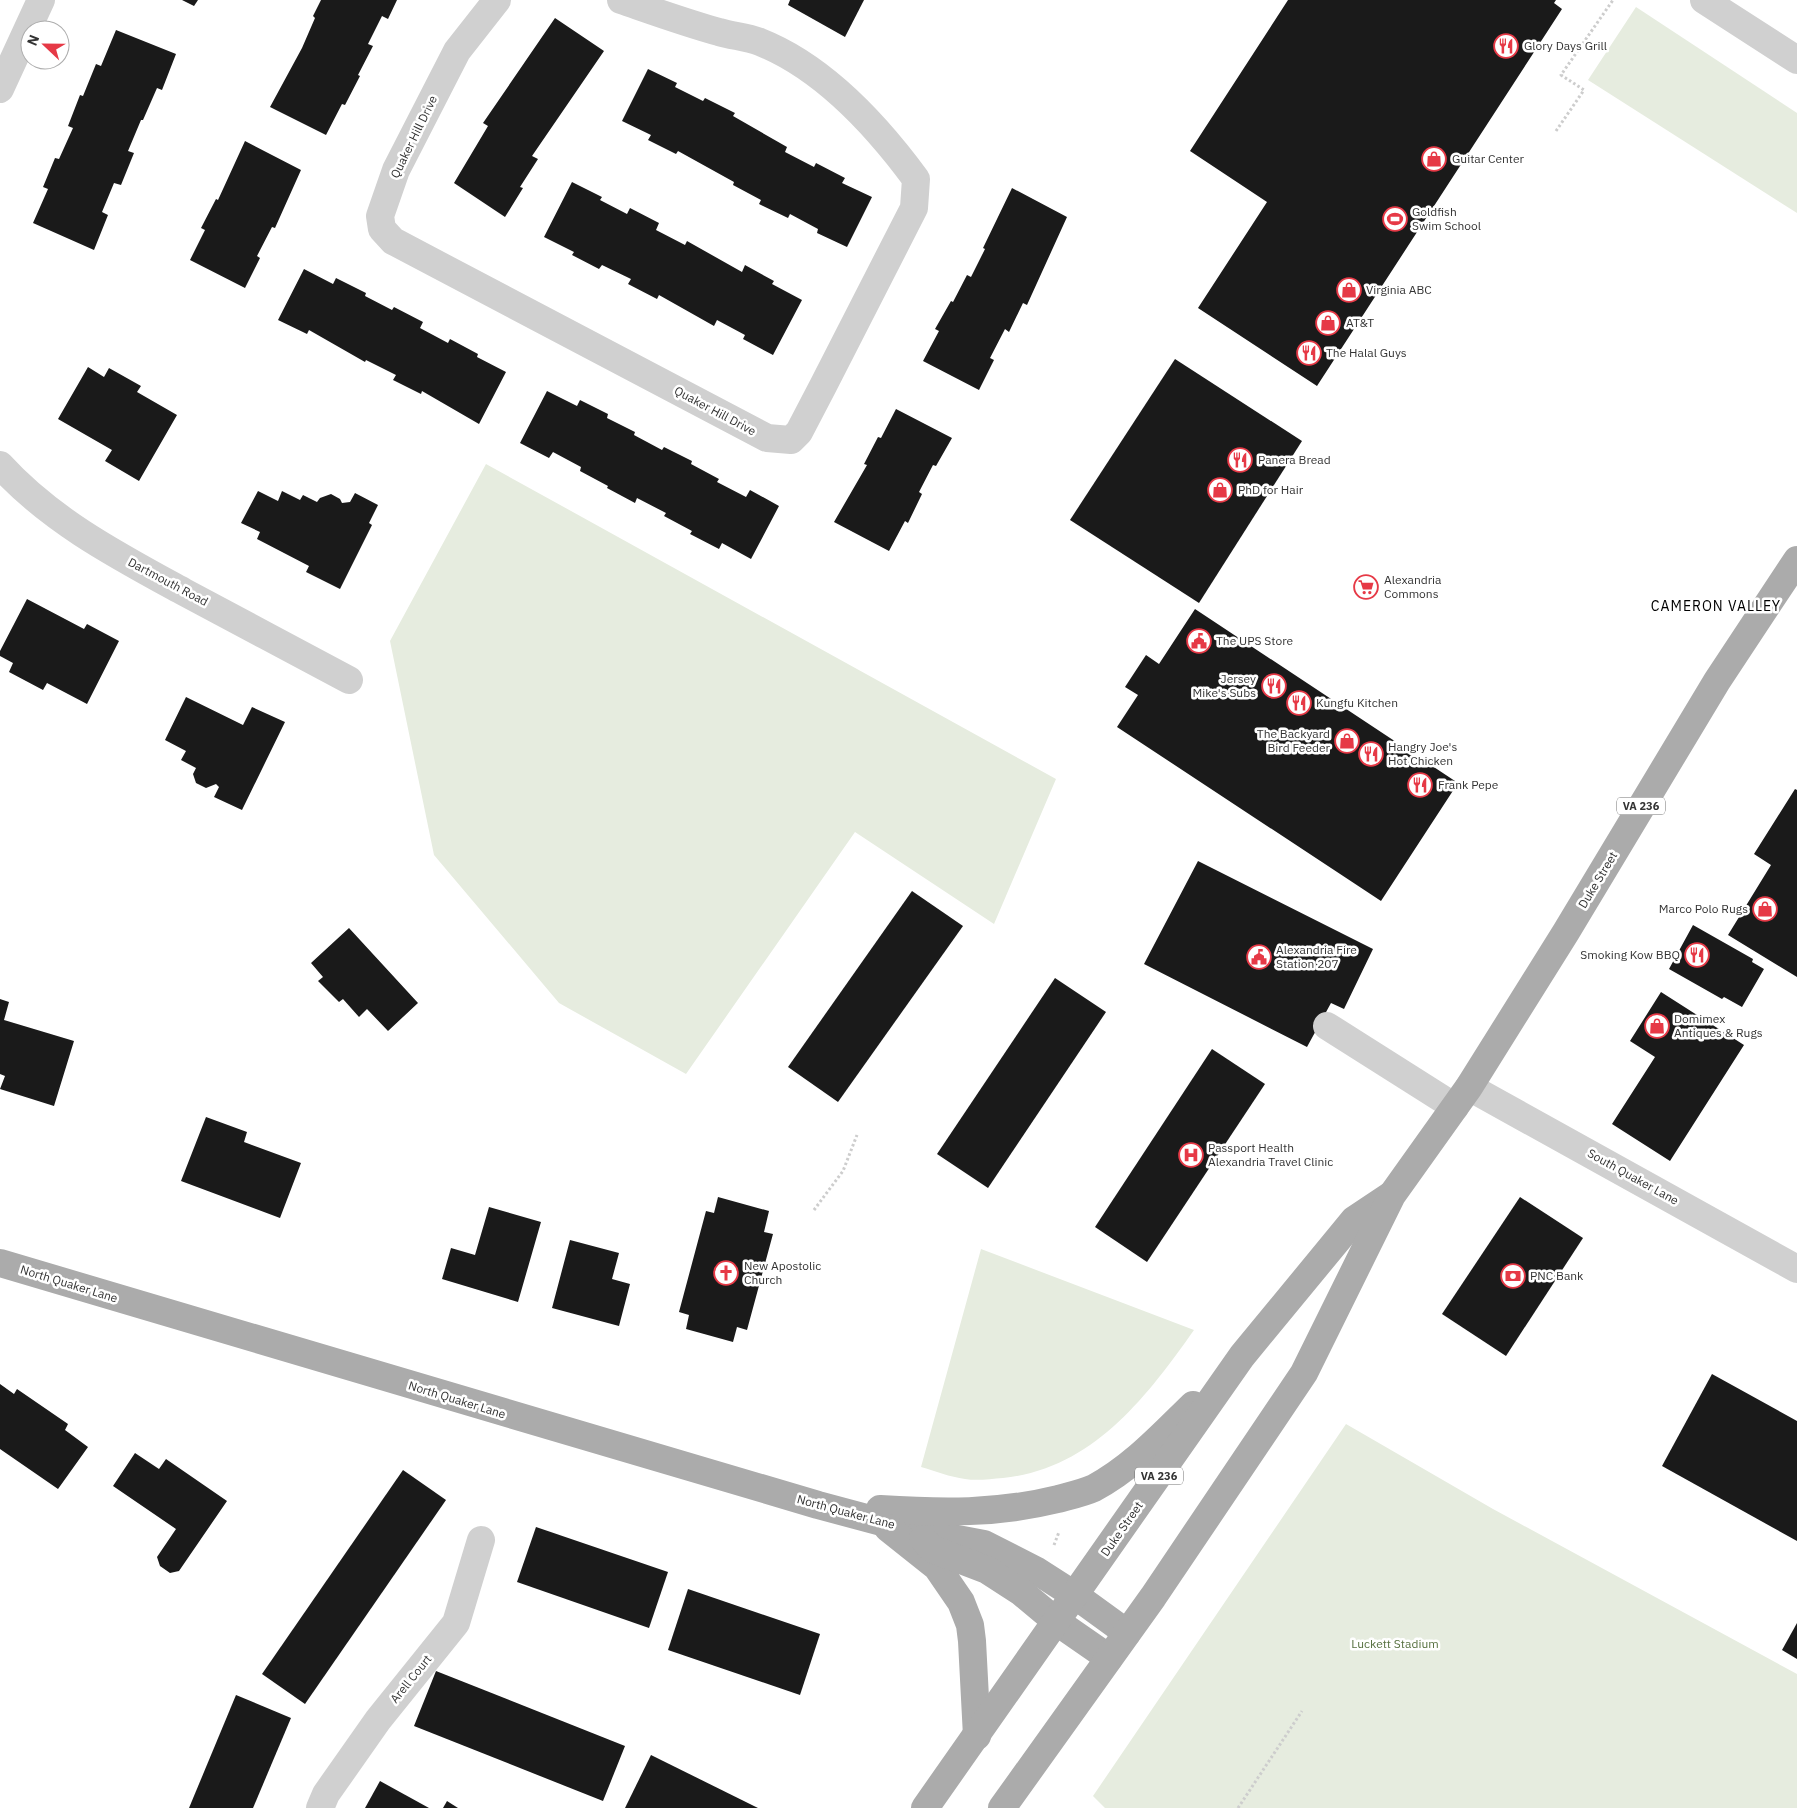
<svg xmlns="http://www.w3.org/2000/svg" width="1797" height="1808" font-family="'IBM Plex Sans',sans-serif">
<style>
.green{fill:#e6ecdf}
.building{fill:#1a1a1a}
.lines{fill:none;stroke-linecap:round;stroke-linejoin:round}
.path{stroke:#cdcdcd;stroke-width:3;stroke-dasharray:2.5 2.5;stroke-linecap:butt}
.minor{stroke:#d0d0d0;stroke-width:28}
.major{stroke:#ababab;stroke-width:28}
.labels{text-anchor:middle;stroke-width:5;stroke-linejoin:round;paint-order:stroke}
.shield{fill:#fff;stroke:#707070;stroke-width:1}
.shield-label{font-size:11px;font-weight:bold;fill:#333}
.poi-label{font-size:12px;fill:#333;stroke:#fff;text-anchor:start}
.street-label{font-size:12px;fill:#333;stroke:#fff}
.park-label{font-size:12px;fill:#56703f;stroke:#fff}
.neighbourhood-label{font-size:14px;letter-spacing:1px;fill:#000;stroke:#fff}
</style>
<rect width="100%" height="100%" fill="#fff"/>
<!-- green -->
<g class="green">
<polygon points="1636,7 1797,113 1797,213 1588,80"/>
<polygon points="486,464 1056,779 994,924 855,832 686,1074 559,1003 434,855 390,641"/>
<path d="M981,1249L1194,1330C1146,1398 1092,1469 1003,1478C990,1479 977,1481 965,1479C950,1477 935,1471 921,1467Z"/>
<polygon points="1346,1424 1493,1509 1797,1674 1797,1808 1105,1808 1093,1796"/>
</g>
<!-- building -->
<g class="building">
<polygon points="182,0 198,0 194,6"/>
<polygon points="321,0 397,0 388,19 382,16 368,44 373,46 358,75 360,76 345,105 342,104 326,135 270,107 302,48 315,18 313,16"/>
<polygon points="790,0 864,0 845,37 788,5"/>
<polygon points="1288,0 1556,0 1554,3 1562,9 1317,386 1198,308 1267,202 1190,151"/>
<polygon points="555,18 604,51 532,156 538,159 520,187 523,188 505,217 454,183 488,126 483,123"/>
<polygon points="116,30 176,54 162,90 157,88 143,120 141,120 128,151 134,153 121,185 114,183 102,212 108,215 94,250 33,223 48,189 43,187 55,158 59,159 73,128 68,126 80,95 83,96 96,64 101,66"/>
<polygon points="648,69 677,83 675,87 703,101 705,98 735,113 733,116 787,147 785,152 814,167 816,163 845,178 842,183 872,197 847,247 817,233 818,229 790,214 788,218 759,204 761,200 733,185 734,182 678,151 676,154 648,140 651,135 622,121"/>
<polygon points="245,141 301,170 275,228 272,227 257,256 260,258 245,288 190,260 205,230 201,228 216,199 218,200"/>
<polygon points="572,182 602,197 600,200 627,214 630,208 659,223 656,230 685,245 687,241 742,272 745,265 774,281 772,284 802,300 773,355 743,339 745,335 717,320 714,326 659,295 657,299 628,284 631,279 602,265 599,269 572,255 574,252 544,237"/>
<polygon points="1012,188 1067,217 1027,305 1023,303 1009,332 1005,329 990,358 994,360 979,390 923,361 939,331 935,329 951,301 953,302 967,275 971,277 985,249 983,248"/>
<polygon points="304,269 333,284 336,278 366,293 365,296 392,310 394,307 423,322 420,328 448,343 450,339 478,354 477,357 506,372 479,424 422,391 421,394 393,380 396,375 366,360 365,362 309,330 307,334 278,320"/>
<polygon points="1175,359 1302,441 1199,603 1070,520"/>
<polygon points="88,367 104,377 109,368 141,386 137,392 177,415 139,481 105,461 112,450 58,419"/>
<polygon points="547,391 577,406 580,400 608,414 607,418 635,432 634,435 662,450 664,447 692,461 691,464 719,479 717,482 746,497 750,490 779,506 751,559 722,543 719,549 690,534 692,531 664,516 666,513 637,498 635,503 607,488 608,486 580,471 581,467 553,452 549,458 520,443"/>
<polygon points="896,409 952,438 936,466 933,465 919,492 922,494 908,523 905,521 889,551 834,522 867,465 864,464 878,437 881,438"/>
<polygon points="258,491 278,501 282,491 300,500 303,495 317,502 320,498 331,494 340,499 342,503 350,502 355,493 378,505 369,523 372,525 340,589 306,572 309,566 257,539 260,532 241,523"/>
<polygon points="27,599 84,629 87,624 119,641 87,704 47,683 43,690 9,672 13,663 0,656 0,651"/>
<polygon points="1195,609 1458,783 1381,901 1117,727 1138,695 1125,687 1146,655 1159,664"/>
<polygon points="186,697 243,725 252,707 285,722 242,810 214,797 219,787 216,784 206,788 196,783 193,774 196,768 181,760 186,751 165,740"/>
<polygon points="1795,789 1797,790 1797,977 1728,935 1771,865 1754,854"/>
<polygon points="1198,861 1373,949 1344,1009 1331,1003 1307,1047 1144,964"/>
<polygon points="912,891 963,926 838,1102 788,1067"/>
<polygon points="1693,925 1753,959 1752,962 1764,969 1742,1007 1724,997 1722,999 1669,969"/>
<polygon points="349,928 418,1003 388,1031 367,1009 359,1017 343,999 339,1002 318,981 323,977 311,963"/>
<polygon points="1055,978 1106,1012 988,1188 937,1154"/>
<polygon points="1661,992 1744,1045 1670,1161 1612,1124 1655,1057 1630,1041"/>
<polygon points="0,999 9,1002 4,1020 74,1041 54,1106 0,1089 5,1076 0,1074"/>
<polygon points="1212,1049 1265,1084 1147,1262 1095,1227"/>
<polygon points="206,1117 247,1132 244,1142 301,1163 280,1218 181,1181"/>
<polygon points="718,1197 769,1211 764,1232 773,1234 747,1330 737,1327 733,1342 686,1329 689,1315 679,1312 706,1211 714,1213"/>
<polygon points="1520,1197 1583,1238 1506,1356 1442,1314"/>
<polygon points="489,1207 541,1222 518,1302 442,1279 451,1248 475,1255"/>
<polygon points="570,1240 619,1253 612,1279 630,1284 619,1326 552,1308"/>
<polygon points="1712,1374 1797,1421 1797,1541 1662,1466"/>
<polygon points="0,1384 14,1394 17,1389 68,1424 65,1430 88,1447 58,1489 0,1449"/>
<polygon points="135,1453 159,1469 166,1459 227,1501 179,1571 170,1573 160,1566 157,1557 176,1529 113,1486"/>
<polygon points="403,1470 446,1500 305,1704 262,1674"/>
<polygon points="536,1527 668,1572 649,1628 517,1582"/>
<polygon points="688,1589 820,1634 800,1695 668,1650"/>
<polygon points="1797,1623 1797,1659 1782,1650"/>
<polygon points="436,1671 625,1746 603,1801 414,1726"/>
<polygon points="236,1695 291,1718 253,1808 189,1808"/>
<polygon points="651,1755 758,1808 625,1808"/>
<polygon points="380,1781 429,1808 365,1808"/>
<polygon points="447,1801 458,1808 443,1808"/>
</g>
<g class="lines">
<!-- path -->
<g class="path">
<polyline points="1556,131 1584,90 1561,75 1613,0"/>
<polyline points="814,1210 843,1171 857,1135"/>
<polyline points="1054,1545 1059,1532"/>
<polyline points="1238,1808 1302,1711"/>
</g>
<!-- minor -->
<g class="minor">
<path d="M497,0L457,51L396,170L380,216L382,229L393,241L767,438L791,440L799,432L823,386L914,208L916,179C877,126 823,67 760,42C747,37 732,36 719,32C686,23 653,11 621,0"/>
<polyline points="1704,0 1797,60"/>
<polyline points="0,89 41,0"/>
<path d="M0,465C51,521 118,556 184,592C239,621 294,651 349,680"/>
<polyline points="1327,1026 1455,1107"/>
<polyline points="1469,1087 1797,1269"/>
<polyline points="320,1808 326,1794 378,1720 456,1623 481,1540"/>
</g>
<!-- major -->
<g class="major">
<polyline points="0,1263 818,1505 915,1531 984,1544 1037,1571 1076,1596 1127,1633"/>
<path d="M880,1509C942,1513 997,1514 1058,1499C1069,1496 1083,1493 1094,1488C1133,1467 1162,1435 1193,1405"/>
<polyline points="888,1528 937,1567 961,1602 970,1625 972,1641 977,1736"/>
<polyline points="923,1539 932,1549 987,1570 1021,1592 1057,1622 1109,1658"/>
<polyline points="925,1808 1242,1356 1354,1220 1390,1196"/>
<polyline points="1002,1808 1153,1597 1304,1373 1392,1195 1469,1087 1566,932 1717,681 1797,560"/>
</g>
</g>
<!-- icons -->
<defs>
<g id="restaurant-ring" transform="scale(1.25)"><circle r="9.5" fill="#fff" stroke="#e63946" stroke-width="1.5"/><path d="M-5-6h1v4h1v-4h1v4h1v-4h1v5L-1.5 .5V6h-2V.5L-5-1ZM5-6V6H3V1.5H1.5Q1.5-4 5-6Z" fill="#e63946"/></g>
<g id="shop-ring" transform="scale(1.25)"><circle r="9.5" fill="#fff" stroke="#e63946" stroke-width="1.5"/><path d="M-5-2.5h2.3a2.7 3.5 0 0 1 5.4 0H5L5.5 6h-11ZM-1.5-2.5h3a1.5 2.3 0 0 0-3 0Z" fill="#e63946"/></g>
<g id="stadium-ring" transform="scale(1.25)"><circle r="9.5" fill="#fff" stroke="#e63946" stroke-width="1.5"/><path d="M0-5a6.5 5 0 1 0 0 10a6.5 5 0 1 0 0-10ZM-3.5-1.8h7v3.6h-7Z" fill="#e63946"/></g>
<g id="supermarket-ring" transform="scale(1.25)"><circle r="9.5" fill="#fff" stroke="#e63946" stroke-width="1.5"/><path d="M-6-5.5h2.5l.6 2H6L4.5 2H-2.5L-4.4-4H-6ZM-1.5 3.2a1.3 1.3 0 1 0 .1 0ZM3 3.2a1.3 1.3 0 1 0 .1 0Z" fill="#e63946"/></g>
<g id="civic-ring" transform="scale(1.25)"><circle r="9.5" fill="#fff" stroke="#e63946" stroke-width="1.5"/><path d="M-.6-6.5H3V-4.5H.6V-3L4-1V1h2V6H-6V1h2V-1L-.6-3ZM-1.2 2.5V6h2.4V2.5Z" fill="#e63946"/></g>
<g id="hospital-ring" transform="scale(1.25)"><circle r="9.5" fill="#fff" stroke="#e63946" stroke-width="1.5"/><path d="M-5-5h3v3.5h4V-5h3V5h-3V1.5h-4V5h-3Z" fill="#e63946"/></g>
<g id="church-ring" transform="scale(1.25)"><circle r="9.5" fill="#fff" stroke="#e63946" stroke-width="1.5"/><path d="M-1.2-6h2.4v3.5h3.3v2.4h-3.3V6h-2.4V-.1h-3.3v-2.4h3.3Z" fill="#e63946"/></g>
<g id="bank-ring" transform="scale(1.25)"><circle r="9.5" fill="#fff" stroke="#e63946" stroke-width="1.5"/><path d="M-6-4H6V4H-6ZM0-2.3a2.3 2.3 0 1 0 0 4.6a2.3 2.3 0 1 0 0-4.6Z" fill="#e63946"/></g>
</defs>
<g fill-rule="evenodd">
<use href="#restaurant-ring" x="1506" y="46"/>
<use href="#shop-ring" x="1434" y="159"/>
<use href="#stadium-ring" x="1395" y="219"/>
<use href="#shop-ring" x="1349" y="290"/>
<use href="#shop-ring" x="1328" y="323"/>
<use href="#restaurant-ring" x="1309" y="353"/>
<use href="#restaurant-ring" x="1240" y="460"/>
<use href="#shop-ring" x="1220" y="490"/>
<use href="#supermarket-ring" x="1366" y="587"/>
<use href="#civic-ring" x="1199" y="641"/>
<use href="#restaurant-ring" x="1274" y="686"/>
<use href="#restaurant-ring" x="1299" y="703"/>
<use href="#shop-ring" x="1347" y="741"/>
<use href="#restaurant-ring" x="1371" y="754"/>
<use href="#restaurant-ring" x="1420" y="785"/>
<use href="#shop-ring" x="1765" y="909"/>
<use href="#restaurant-ring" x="1697" y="955"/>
<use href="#civic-ring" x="1259" y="957"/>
<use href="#shop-ring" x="1657" y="1026"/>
<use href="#hospital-ring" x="1191" y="1155"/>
<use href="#church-ring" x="726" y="1273"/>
<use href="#bank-ring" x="1513" y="1276"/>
</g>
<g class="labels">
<!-- shield labels -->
<g class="shield">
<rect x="1617" y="797.5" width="48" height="17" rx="4"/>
<rect x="1135" y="1467.5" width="48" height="17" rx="4"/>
</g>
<g class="shield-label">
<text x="1641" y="810">VA 236</text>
<text x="1159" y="1480">VA 236</text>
</g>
<!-- poi labels -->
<g class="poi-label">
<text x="1524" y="50">Glory Days Grill</text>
<text x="1452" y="163">Guitar Center</text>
<text x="1412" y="216">Goldfish<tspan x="1412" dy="14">Swim School</tspan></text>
<text x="1366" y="294">Virginia ABC</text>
<text x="1346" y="327">AT&amp;T</text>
<text x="1326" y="357">The Halal Guys</text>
<text x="1258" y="464">Panera Bread</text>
<text x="1238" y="494">PhD for Hair</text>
<text x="1384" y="584">Alexandria<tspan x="1384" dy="14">Commons</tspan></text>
<text x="1216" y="645">The UPS Store</text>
<text x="1256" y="683" text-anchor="end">Jersey<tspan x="1256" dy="14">Mike's Subs</tspan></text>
<text x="1316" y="707">Kungfu Kitchen</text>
<text x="1330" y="738" text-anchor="end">The Backyard<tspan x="1330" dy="14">Bird Feeder</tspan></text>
<text x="1388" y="751">Hangry Joe's<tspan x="1388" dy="14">Hot Chicken</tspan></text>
<text x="1438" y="789">Frank Pepe</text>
<text x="1748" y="913" text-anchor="end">Marco Polo Rugs</text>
<text x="1276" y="954">Alexandria Fire<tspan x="1276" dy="14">Station 207</tspan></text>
<text x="1680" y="959" text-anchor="end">Smoking Kow BBQ</text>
<text x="1674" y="1023">Domimex<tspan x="1674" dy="14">Antiques &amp; Rugs</tspan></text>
<text x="1208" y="1152">Passport Health<tspan x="1208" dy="14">Alexandria Travel Clinic</tspan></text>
<text x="744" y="1270">New Apostolic<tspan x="744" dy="14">Church</tspan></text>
<text x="1530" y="1280">PNC Bank</text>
</g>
<!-- street labels -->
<g class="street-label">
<text transform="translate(414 137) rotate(-64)" y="4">Quaker Hill Drive</text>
<text transform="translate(715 411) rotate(28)" y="4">Quaker Hill Drive</text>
<text transform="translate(168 582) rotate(28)" y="4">Dartmouth Road</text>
<text transform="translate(1598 880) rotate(-59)" y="4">Duke Street</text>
<text transform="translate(1633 1177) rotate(29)" y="4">South Quaker Lane</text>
<text transform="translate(69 1284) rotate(17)" y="4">North Quaker Lane</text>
<text transform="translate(457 1400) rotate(17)" y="4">North Quaker Lane</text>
<text transform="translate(846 1512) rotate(15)" y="4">North Quaker Lane</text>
<text transform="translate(1122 1529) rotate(-55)" y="4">Duke Street</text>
<text transform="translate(411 1679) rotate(-51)" y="4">Arell Court</text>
</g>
<!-- park labels -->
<g class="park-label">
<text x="1395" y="1648">Luckett Stadium</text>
</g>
<!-- neighbourhood labels -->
<g class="neighbourhood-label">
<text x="1716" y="611">CAMERON VALLEY</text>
</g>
</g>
<!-- north arrow -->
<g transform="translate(45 45) rotate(292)"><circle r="24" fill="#ffffff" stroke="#adadad"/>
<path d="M0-4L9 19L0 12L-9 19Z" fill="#e63946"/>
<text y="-8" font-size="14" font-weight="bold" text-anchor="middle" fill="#333333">N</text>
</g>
</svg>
